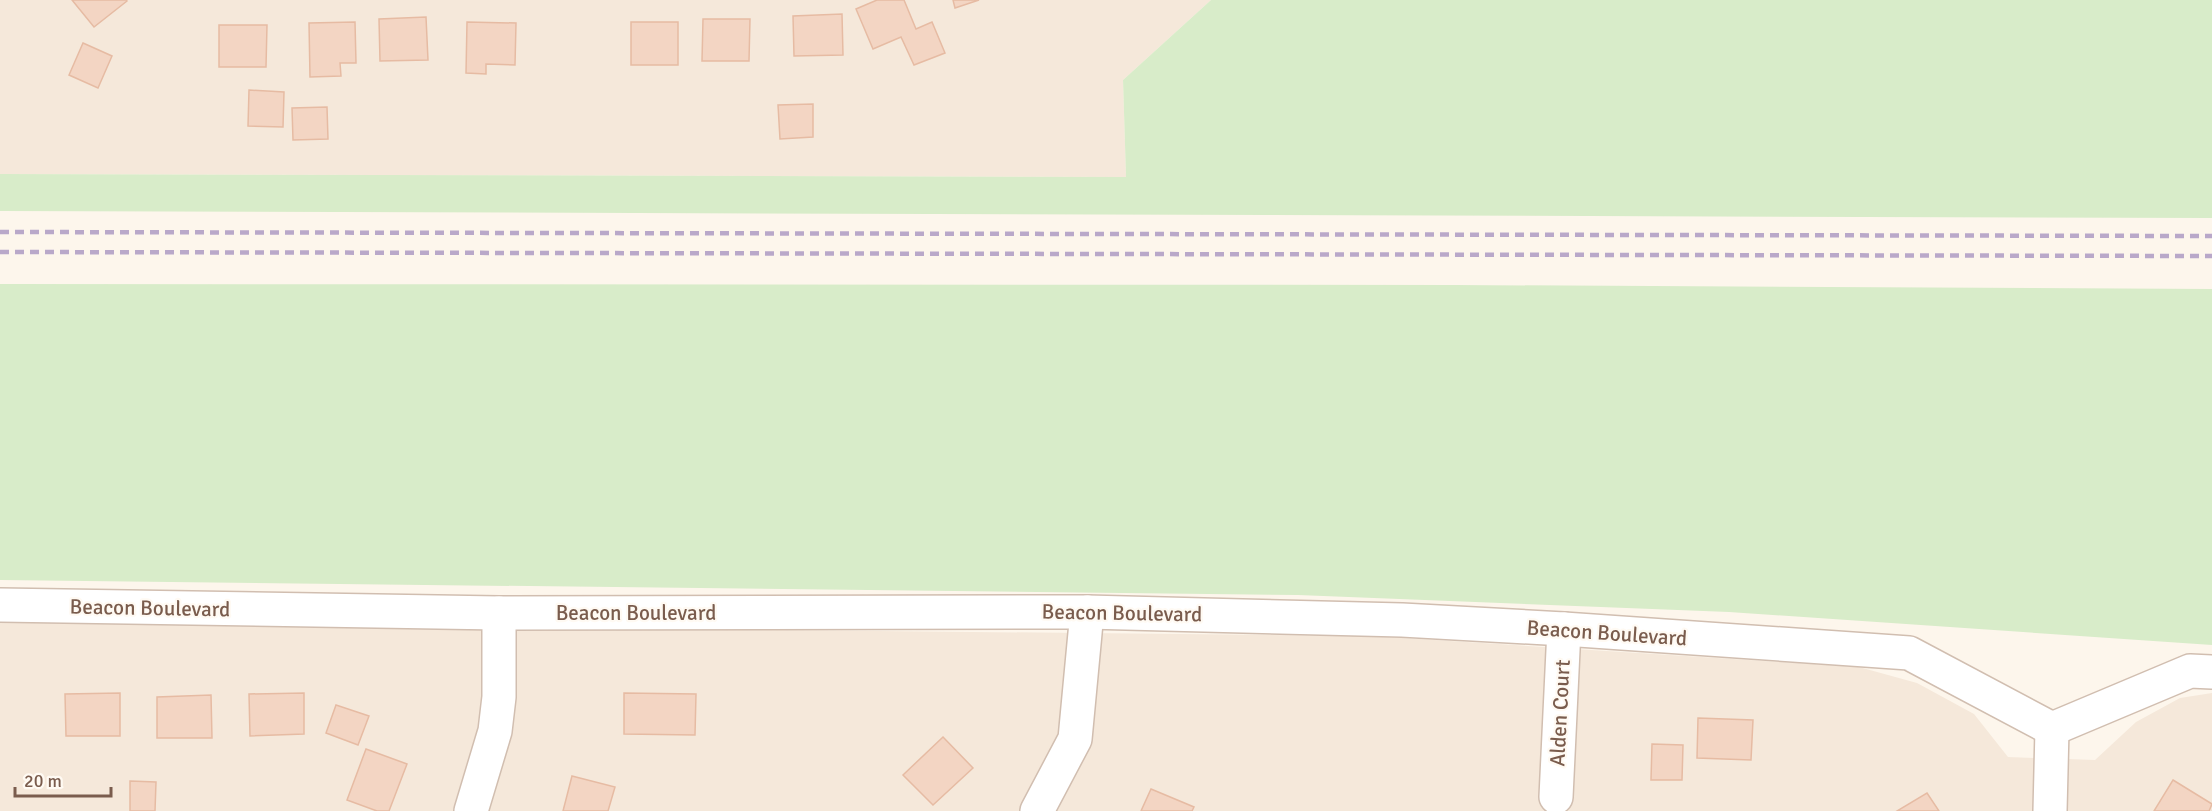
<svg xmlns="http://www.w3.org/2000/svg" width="2212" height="811" font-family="Signika,sans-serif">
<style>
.residential{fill:#f5e8da}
.green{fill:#d8ecc9}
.building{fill:#f3d5c3;stroke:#e6bba3;stroke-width:1.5}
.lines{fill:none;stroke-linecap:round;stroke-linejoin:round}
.street-casing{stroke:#d1beb0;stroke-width:36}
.street{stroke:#fff;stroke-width:33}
.rail{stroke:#b9a8c9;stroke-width:4.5;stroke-dasharray:9 6;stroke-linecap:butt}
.labels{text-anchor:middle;stroke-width:4.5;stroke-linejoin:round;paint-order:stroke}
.street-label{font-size:21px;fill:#7a5c4d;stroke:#fffaf3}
</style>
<rect width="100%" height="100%" fill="#fdf6ec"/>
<!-- residential -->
<g class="residential">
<polygon points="0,0 1211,0 1123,80 1126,177 0,174"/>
<polygon points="0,622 1371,636 1859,667 1917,683 1974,714 2008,757 2095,760 2136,722 2180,698 2212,693 2212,811 0,811"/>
</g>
<!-- green -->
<g class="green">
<polygon points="1211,0 2212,0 2212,218 0,211 0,174 1126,177 1123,80"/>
<polygon points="0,284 1455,285 2212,289 2212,645 1729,612 1298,595 0,580"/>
</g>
<!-- building -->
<g class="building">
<polygon points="72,0 126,0 127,1 94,27"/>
<polygon points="877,0 904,0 916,29 932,22 945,53 914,65 901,37 873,49 856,9"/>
<polygon points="953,0 979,0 955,8"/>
<polygon points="842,14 843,55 794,56 793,16"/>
<polygon points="426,17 428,60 380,61 379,19"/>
<polygon points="703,19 750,19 749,61 702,61"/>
<polygon points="355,22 356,63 340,63 341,76 310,77 309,23"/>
<polygon points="467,22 516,23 515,65 486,64 486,74 466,73"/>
<rect x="631" y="22" width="47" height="43"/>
<polygon points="219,25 267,25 266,67 219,67"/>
<polygon points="83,43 112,56 98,88 69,75"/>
<polygon points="249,90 284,92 283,127 248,126"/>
<polygon points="813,104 813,137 780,139 778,105"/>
<polygon points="327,107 328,139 293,140 292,108"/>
<polygon points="120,693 120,736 66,736 65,694"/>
<polygon points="304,693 304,734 250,736 249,694"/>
<polygon points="624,693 696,694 695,735 624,734"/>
<polygon points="211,695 212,738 157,738 157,697"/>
<polygon points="336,705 369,716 358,745 326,733"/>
<polygon points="1698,718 1753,720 1751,760 1697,758"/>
<polygon points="943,737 973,768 933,805 903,775"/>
<polygon points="1652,744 1683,745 1682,780 1651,780"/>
<polygon points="366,749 407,764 389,811 377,811 347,800"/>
<polygon points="572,776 615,787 608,811 563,811"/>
<polygon points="2173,780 2212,804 2209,811 2154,811"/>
<polygon points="130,781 156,782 155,811 130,811"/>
<polygon points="1151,789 1194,807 1192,811 1141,811"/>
<polygon points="1927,793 1939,811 1897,811"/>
</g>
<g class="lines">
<!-- street casing -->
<g class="street-casing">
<g id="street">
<polyline points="0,605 499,613 1087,612 1402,620 1564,629 1909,653 2052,729 2190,671 2212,672"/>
<polyline points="1556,797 1564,629"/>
<polyline points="471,811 495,731 499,697 499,613"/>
<polyline points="1037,811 1075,739 1087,612"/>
<polyline points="2050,811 2052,729"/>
</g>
</g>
<!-- street -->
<use href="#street" class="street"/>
<!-- rail -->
<g class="rail">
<polyline points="0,232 2212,236"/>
<polyline points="0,252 2212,256"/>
</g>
</g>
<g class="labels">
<!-- street labels -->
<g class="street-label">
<text transform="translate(150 608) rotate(1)" y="7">Beacon Boulevard</text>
<text x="636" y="620">Beacon Boulevard</text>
<text transform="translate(1122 613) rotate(1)" y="7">Beacon Boulevard</text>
<text transform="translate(1607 633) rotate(4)" y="7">Beacon Boulevard</text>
<text transform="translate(1560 713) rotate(-87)" y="7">Alden Court</text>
</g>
</g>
<!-- scale -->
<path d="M15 787v9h96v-9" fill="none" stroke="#7a5c4d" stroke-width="3"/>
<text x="24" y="787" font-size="18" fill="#7a5c4d" stroke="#fffaf3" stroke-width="4.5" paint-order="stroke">20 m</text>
</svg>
